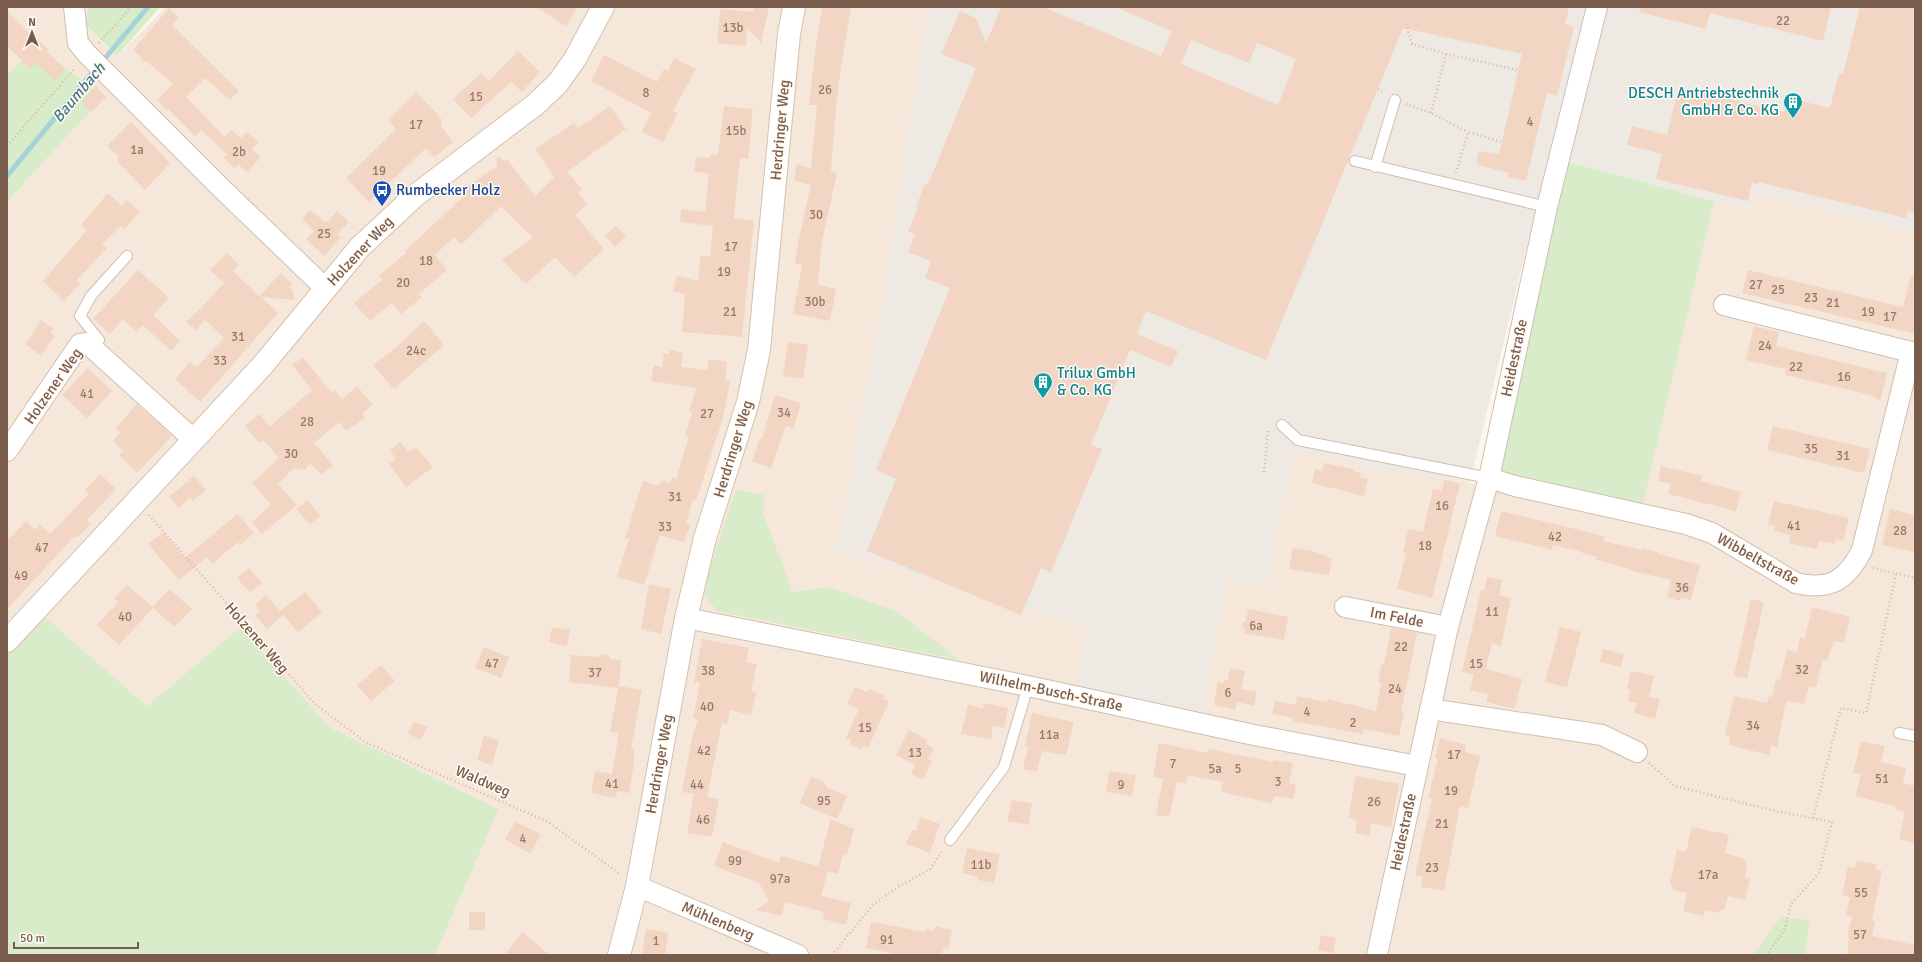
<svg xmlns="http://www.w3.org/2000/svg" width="1922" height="962" font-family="Signika,sans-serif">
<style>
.residential{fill:#f5e8da}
.industrial{fill:#efe9e4}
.green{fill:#d8ecc9}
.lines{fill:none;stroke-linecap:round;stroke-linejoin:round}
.stream{stroke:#a5d3da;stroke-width:5}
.building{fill:#f3d5c3;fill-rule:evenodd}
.service-casing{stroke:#d1beb0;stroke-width:12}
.minor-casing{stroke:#d1beb0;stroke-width:22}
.secondary-casing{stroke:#d6c0b0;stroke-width:24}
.path{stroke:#d9b8a5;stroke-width:2.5;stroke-dasharray:1 3;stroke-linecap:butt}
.service{stroke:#fff;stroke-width:10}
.minor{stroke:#fff;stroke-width:20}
.secondary{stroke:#fff;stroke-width:22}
.labels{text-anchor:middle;stroke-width:3;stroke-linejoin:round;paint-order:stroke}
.number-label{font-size:13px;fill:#987a6a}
.culture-label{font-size:15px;fill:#0d838f;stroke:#fffaf3;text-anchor:end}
.street-label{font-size:15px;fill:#7a5c4d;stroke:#fffaf3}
.transit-label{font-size:15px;fill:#164399;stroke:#fffaf3;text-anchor:start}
.water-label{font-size:16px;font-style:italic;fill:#437c86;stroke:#fffaf3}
</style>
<rect width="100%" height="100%" fill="#fdf6ec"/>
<!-- residential -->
<polygon class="residential" points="7,7 89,7 85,25 117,56 166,7 928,7 889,268 837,551 1089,628 1202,721 1225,580 1267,586 1293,451 1389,471 1470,482 1495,495 1497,471 1643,504 1714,201 1749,208 1753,192 1915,232 1915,955 435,955 499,809 331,728 240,629 147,706 43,615 7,648 7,202 103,97 38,46 7,75"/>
<!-- industrial -->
<g class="industrial">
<polygon points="928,7 1589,7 1556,145 1528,241 1470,482 1389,471 1293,451 1267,586 1225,580 1202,721 1077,692 1088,628 837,551 889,268"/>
<polygon points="1605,7 1915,7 1915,232 1753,192 1749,208 1714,201 1565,161"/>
</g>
<!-- green -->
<g class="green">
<polygon points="89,7 160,7 117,56 85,24"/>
<polygon points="38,46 103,97 7,202 7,75"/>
<polygon points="1565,161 1714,201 1643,504 1497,471"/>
<polygon points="736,490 765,495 763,513 793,592 829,587 895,611 960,660 717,611 702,592"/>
<polygon points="43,615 147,706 240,628 331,728 499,809 435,955 7,955 7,648"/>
<polygon points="1781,917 1810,920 1805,955 1753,955"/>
</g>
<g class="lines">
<!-- stream -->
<g class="stream">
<polyline points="101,63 148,7"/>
<polyline points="7,176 95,69"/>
</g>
</g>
<!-- building -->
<g class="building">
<polygon points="536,7 578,7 566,26"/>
<polygon points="754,7 769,7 761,43 747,28 746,46 717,43 720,9 753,12"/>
<polygon points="822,7 851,7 840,74 836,108 831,172 837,173 822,241 818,285 836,289 830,321 793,314 802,265 795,264 799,238 811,185 794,181 797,164 811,168 817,105 809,105 815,52"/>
<path d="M1001,7H1043L1161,56L1172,31L1115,7H1569L1565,24L1574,27L1557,96L1547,93L1526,181L1508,177L1509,173L1476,164L1479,151L1499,154L1522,54L1403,28L1266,360L1146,311L1137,334L1178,351L1171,367L1130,350L1091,445L1102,449L1051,572L1041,568L1021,615L867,551L896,479L876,470L950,288L925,278L931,261L908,252L915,234L908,232L918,208L916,207L925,183L928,184L976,68L941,54L960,11L976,18L986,43ZM1191,40L1249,63L1257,43L1296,59L1278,105L1181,64Z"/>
<polygon points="1640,7 1831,7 1823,41 1710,13 1706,29 1639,12"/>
<polygon points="1860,7 1915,7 1915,213 1908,211 1906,218 1758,182 1758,184 1752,183 1748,201 1656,179 1662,154 1627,145 1632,126 1667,135 1679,87 1784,112 1788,98 1830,108 1839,73 1843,74"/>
<polygon points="169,8 179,18 172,25 239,91 230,100 205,78 186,97 225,137 231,130 241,138 247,132 258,142 252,149 261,157 247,172 238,164 235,168 223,157 227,154 201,130 195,136 168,109 167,110 157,100 173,84 146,61 142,61 141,57 133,50"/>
<polygon points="7,11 36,40 37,39 49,50 47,52 66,70 55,81 36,63 30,69 7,46"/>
<polygon points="518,51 540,72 522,92 511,82 471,118 453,99 481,73 489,81"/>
<polygon points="604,55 657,82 664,69 668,71 674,58 696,69 673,111 678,113 663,142 642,132 651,113 591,81"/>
<polygon points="96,86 106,97 91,112 81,102"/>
<polygon points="416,92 441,118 441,126 453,142 434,157 426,148 369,202 346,178 396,129 388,120"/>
<polygon points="610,106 626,129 567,172 582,189 578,193 587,204 575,215 604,249 574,277 555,257 526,284 502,260 533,238 501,206 461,245 454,237 435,255 447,270 419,294 422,297 401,314 392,303 370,321 354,303 382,280 379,276 406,253 405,251 463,197 458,192 497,166 497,156 505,161 507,159 535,196 554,177 535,149 574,123 578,128"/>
<polygon points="724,106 753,109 748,159 740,158 734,218 754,221 742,337 682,332 685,294 673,291 677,276 698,281 700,256 710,256 713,226 680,222 681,209 705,212 709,173 694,172 696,157 710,158 711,154 718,155"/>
<polygon points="131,122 170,163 145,190 117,161 119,157 107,146"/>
<polygon points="108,193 122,206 127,200 140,212 124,229 121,226 102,244 107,248 77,280 81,283 64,301 43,281 87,230 81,225"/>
<polygon points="310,210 326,223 337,211 349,222 337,234 341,237 324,256 306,239 314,231 302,219"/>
<polygon points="616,226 626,236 615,247 605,235"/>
<polygon points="227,253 239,265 233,271 259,296 281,273 292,284 289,287 292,290 295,300 261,297 278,313 200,402 175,379 190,362 197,367 224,338 205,320 196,330 186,322 196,312 200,316 197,312 224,283 210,270"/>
<polygon points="138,270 169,298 153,315 180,341 171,351 143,325 137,332 123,319 110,334 93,319"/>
<polygon points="1748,270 1903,307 1911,276 1915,277 1915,334 1742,293"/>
<polygon points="41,320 53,329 51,333 55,336 41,356 25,344"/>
<polygon points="424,321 444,345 394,389 373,365 400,344"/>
<polygon points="1754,326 1779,332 1776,346 1887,373 1880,401 1871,395 1785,375 1786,369 1746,360"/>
<polygon points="788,342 808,345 803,379 783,376"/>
<polygon points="670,350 683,353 681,367 707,370 709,359 727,362 725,380 730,382 723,418 696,501 693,500 686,523 690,525 684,543 660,535 644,585 617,577 629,539 625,538 643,481 659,486 661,481 670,483 672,477 676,479 689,437 685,436 692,413 689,412 696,388 651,381 654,365 662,367 664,353 669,354"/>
<polygon points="303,357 325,385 332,392 335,390 342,399 357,386 373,405 362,413 365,417 354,426 346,431 339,422 314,443 333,465 321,475 310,463 305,470 294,468 278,484 297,505 262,534 252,522 271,505 252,483 279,458 263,440 259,443 245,426 259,414 270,426 312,390 292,365"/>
<polygon points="88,368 112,391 87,418 62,395"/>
<polygon points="775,395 801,403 794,428 786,426 771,468 752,461 760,438 762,439"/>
<polygon points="137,404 172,436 137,473 119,455 123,451 113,441 120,433 116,428"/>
<polygon points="1773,426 1870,449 1864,473 1767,450"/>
<polygon points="400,442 408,452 416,447 433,467 406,487 389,464 396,459 390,450"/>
<polygon points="1324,463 1354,469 1354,471 1361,473 1360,477 1368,479 1364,496 1312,483 1315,469 1322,471"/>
<polygon points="1661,466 1702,476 1700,481 1741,492 1736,511 1668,494 1671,484 1658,481"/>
<polygon points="100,474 116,489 87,520 91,524 77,538 75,536 7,609 7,541 26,521 35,530 40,525 50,534 89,494 85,490"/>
<polygon points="194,476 206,490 193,501 190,498 179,508 169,497"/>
<polygon points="1444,480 1460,484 1432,598 1397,589 1406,553 1403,552 1408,529 1423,532 1433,489 1442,491"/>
<polygon points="307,500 321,516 310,524 296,509"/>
<polygon points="1774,501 1849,518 1843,541 1836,539 1835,544 1818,541 1817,549 1789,543 1791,535 1774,531 1775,526 1768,524"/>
<polygon points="1890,509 1915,515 1915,552 1882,545"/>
<polygon points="1501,511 1604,536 1603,541 1642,550 1642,548 1658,552 1658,554 1700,565 1691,600 1681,598 1680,601 1667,597 1671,580 1628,570 1628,568 1596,560 1597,557 1582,553 1582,552 1553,545 1552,550 1495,536"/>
<polygon points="237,514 254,533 240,545 238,542 212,564 207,557 179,580 148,544 163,532 185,558"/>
<polygon points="1293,548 1309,550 1332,558 1329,575 1289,569"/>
<polygon points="249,568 262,583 250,593 237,578"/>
<polygon points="1487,577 1502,580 1499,595 1511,598 1501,646 1492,643 1486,669 1522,679 1515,709 1486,702 1488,694 1470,690 1474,675 1462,672 1481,590 1484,591"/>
<polygon points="649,584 671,589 661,634 641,629"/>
<polygon points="127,585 153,607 169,589 192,609 175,627 153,608 119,645 97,625 118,602 114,598"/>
<polygon points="305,592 322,612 298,632 283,615 267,629 255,615 260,611 255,605 266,595 280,611"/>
<polygon points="1751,599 1764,602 1747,678 1734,676"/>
<polygon points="1812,607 1850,617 1844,643 1834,641 1827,660 1823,659 1816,688 1809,686 1804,704 1786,701 1777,747 1771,746 1769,755 1729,745 1730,736 1725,735 1734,696 1767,703 1769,696 1772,697 1776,679 1780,680 1787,650 1797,652 1800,637 1805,638"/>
<polygon points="1248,609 1288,617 1284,640 1244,633 1245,629 1241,624 1246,621"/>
<polygon points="552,627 570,630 567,646 549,642"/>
<polygon points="1560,627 1581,632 1567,687 1545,682"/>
<polygon points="1391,628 1417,633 1401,712 1404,712 1399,736 1364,729 1363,734 1293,721 1293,718 1272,714 1275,701 1296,705 1297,696 1328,702 1328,699 1376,711 1381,683 1378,682 1382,663 1384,664"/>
<polygon points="702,639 749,648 746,662 757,664 751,691 756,692 751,715 730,710 727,724 722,723 707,797 719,799 712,837 687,833 694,794 682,792 692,738 698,719 693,718 700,683 694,682"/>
<polygon points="484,647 509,657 501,678 475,668"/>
<polygon points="1603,649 1624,654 1621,667 1600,662"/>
<polygon points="601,654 608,655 611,659 621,660 619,686 642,690 631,748 634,749 634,763 629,793 617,791 616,798 591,793 595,771 612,774 619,733 610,732 618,688 569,682 571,655 597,657"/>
<polygon points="381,665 395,681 371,701 357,685"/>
<polygon points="1230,668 1245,671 1241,689 1257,692 1254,706 1237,702 1235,710 1214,705 1218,682 1224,683 1225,680 1228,680"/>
<polygon points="1631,671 1654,676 1649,697 1660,699 1655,719 1634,713 1637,703 1628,701 1630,690 1627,689"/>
<polygon points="855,687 867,692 869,689 885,696 883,699 889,702 868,748 863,746 861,750 849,744 851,740 846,738 859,709 847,704"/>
<polygon points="984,703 1008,708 1004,728 993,726 991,739 961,734 968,704 983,709"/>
<polygon points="1032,713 1074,722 1066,755 1042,751 1037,772 1023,769 1028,748 1025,745"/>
<polygon points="414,722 427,727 421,740 408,734"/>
<polygon points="909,730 928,740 926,744 934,749 928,759 932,761 923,780 911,773 915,765 896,755"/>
<polygon points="484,736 499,740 492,765 477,760"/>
<polygon points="1440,738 1466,745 1465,752 1480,756 1468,808 1460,806 1444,891 1421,887 1423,877 1415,875 1432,799 1428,798 1438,759 1435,758"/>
<polygon points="1861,741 1885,746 1881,762 1906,768 1903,783 1915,786 1915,843 1899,839 1905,812 1896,810 1897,807 1856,796 1861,773 1853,773"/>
<polygon points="1159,743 1208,753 1208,749 1273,762 1274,760 1293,763 1289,783 1296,785 1293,799 1274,796 1272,803 1221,792 1223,782 1188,775 1186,784 1177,782 1169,817 1156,815 1163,779 1153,777"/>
<polygon points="1109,771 1136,775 1132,796 1106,792"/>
<polygon points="1356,776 1399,784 1391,827 1371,823 1369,836 1355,833 1357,820 1348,818"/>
<polygon points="811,777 824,782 826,787 847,796 837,819 800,803"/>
<polygon points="1012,800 1032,803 1029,825 1007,821"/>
<polygon points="921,817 940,824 930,853 906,844 912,830 916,831"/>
<polygon points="831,819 854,829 847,855 843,854 838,874 828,871 821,896 851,903 846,925 823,919 824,912 785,902 782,916 756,910 769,901 759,883 714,866 723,842 779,863 781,856 818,866"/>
<polygon points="515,822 541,834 530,854 505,839"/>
<polygon points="1692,827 1729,835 1725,853 1743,858 1747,865 1745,877 1750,879 1745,900 1728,896 1725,908 1717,913 1705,910 1704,916 1683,911 1687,893 1674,890 1670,883 1677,850 1686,852"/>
<polygon points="967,848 1000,854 994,883 978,880 978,877 962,873"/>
<polygon points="1856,861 1876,864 1875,869 1882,871 1872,921 1875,921 1872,936 1915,945 1915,955 1847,955 1849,937 1847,937 1852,917 1846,916 1850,897 1842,895 1848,867 1855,868"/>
<rect x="469" y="912" width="16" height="18"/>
<polygon points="871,922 925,932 926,929 934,931 935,926 952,930 948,948 944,947 942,955 901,955 866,948"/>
<polygon points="646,929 668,933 665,955 642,955"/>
<polygon points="523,932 549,955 504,955"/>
<polygon points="1321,935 1336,938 1333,953 1318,950"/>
</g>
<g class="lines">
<!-- service casing -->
<g class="service-casing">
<g id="service">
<polyline points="1355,161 1547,207"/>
<polyline points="1375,167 1395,100"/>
<polyline points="95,349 99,340 80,316 91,296 127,256"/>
<polyline points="1282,425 1298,440 1489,478"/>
<polyline points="1899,733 1915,736"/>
<polyline points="950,840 1004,767 1028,686"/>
</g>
</g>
<!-- minor casing -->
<g class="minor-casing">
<g id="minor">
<polyline points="74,7 78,43 87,54 219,186 325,288"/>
<polyline points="1724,305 1911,352"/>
<polyline points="7,451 80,344 87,343 194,440"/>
<path d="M1489,478L1515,486L1686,524L1712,533L1796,583C1830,591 1847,580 1862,550L1911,352L1915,354"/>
<polyline points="1345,607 1448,627"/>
<polyline points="686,618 1028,686 1254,735 1417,766"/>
<polyline points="1430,709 1602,735 1637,752"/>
<polyline points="637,886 798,955"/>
<polyline points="1377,955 1448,627 1489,478 1547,207 1597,7"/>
</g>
</g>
<!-- secondary casing -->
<g class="secondary-casing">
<g id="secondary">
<polyline points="7,641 262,366 360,247 416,195 536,104 558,83 575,59 603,7"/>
<polyline points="619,955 637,886 686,618 705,538 748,402 759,350 789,34 794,7"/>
</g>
</g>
<!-- path -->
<g class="path">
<polyline points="1406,24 1412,44 1446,54 1518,70"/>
<polyline points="99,43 131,7"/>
<polyline points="1378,89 1384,93"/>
<polyline points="1406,104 1431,113 1468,132"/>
<polyline points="1431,113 1446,54"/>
<polyline points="7,146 75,68"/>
<polyline points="1456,173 1468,132 1502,142"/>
<polyline points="1264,472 1268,430"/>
<polyline points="149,515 315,704 365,742 548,822 620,874"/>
<polyline points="1873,568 1915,578"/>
<polyline points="1649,763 1675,786 1775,811 1832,822 1819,873 1791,904 1784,931 1766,955"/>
<polyline points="1813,818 1841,708 1866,713 1896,574"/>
<polyline points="832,955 872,906 896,888 930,869 943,850"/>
</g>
<!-- service -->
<use href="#service" class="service"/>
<!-- minor -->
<use href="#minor" class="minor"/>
<!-- secondary -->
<use href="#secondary" class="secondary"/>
</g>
<!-- icons -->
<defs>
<g id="building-pin" transform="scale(1)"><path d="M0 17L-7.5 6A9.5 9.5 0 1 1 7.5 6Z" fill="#0f9aa8" stroke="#fffaf3"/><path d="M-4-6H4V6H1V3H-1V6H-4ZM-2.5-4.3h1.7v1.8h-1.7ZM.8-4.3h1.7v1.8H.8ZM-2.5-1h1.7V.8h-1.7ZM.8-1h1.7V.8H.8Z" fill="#fff"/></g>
<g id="bus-pin" transform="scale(1)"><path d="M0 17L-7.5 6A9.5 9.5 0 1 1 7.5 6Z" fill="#1a4fb4" stroke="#fffaf3"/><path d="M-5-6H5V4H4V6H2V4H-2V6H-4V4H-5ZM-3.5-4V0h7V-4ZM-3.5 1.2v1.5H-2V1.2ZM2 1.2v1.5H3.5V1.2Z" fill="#fff"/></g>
</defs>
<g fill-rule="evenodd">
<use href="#building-pin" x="1793" y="102"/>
<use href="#bus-pin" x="382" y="190"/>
<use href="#building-pin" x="1043" y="382"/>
</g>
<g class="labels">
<!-- number labels -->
<g class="number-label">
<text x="1783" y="25">22</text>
<text x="733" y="32">13b</text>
<text x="825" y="94">26</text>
<text x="646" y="97">8</text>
<text x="476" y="101">15</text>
<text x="1530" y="126">4</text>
<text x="416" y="129">17</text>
<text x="736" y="135">15b</text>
<text x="137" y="154">1a</text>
<text x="239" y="156">2b</text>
<text x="379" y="175">19</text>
<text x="816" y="219">30</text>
<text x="324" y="238">25</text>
<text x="731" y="251">17</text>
<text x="426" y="265">18</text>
<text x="724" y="276">19</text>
<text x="403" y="287">20</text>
<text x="1756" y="289">27</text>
<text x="1778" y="294">25</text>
<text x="1811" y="302">23</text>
<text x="815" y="306">30b</text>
<text x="1833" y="307">21</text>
<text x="730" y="316">21</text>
<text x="1868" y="316">19</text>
<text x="1890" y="321">17</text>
<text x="238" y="341">31</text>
<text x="1765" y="350">24</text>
<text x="416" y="355">24c</text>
<text x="220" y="365">33</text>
<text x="1796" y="371">22</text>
<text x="1844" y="381">16</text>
<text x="87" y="398">41</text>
<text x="784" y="417">34</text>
<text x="707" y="418">27</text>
<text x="307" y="426">28</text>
<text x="1811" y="453">35</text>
<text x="291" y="458">30</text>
<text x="1843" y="460">31</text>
<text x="675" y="501">31</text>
<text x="1442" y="510">16</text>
<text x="1794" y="530">41</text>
<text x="665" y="531">33</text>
<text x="1900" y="535">28</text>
<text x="1555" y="541">42</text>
<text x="1425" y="550">18</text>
<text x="42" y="552">47</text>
<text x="21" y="580">49</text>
<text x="1682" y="592">36</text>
<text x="1492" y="616">11</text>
<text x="125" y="621">40</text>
<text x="1256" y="630">6a</text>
<text x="1401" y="651">22</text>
<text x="492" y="668">47</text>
<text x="1476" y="668">15</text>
<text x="1802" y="674">32</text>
<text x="708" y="675">38</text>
<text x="595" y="677">37</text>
<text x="1395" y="693">24</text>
<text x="1228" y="697">6</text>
<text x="707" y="711">40</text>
<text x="1307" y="716">4</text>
<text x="1353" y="727">2</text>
<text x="1753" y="730">34</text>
<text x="865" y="732">15</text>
<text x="1049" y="739">11a</text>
<text x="704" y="755">42</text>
<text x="915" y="757">13</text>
<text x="1454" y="759">17</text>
<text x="1173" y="768">7</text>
<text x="1215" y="773">5a</text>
<text x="1238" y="773">5</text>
<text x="1882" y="783">51</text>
<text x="1278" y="786">3</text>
<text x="612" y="788">41</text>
<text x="697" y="789">44</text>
<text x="1121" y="789">9</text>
<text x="1451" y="795">19</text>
<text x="824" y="805">95</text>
<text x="1374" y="806">26</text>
<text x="703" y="824">46</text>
<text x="1442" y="828">21</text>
<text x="523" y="843">4</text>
<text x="735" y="865">99</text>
<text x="981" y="869">11b</text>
<text x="1432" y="872">23</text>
<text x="1708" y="879">17a</text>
<text x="780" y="883">97a</text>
<text x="1861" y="897">55</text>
<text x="1860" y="939">57</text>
<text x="887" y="944">91</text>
<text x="656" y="945">1</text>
</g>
<!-- culture labels -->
<g class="culture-label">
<text x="1779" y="98">DESCH Antriebstechnik<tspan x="1779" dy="17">GmbH &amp; Co. KG</tspan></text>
<text x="1057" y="378" text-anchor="start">Trilux GmbH<tspan x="1057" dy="17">&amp; Co. KG</tspan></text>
</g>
<!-- street labels -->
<g class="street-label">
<text transform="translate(780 130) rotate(-85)" y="5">Herdringer Weg</text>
<text transform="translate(360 251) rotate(-47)" y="5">Holzener Weg</text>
<text transform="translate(1514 358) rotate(-78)" y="5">Heidestraße</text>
<text transform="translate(53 386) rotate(-55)" y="5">Holzener Weg</text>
<text transform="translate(733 449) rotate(-73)" y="5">Herdringer Weg</text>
<text transform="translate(1758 559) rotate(29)" y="5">Wibbeltstraße</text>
<text transform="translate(1397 617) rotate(11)" y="5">Im Felde</text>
<text transform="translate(257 638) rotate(49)" y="5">Holzener Weg</text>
<text transform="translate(1051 691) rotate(12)" y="5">Wilhelm-Busch-Straße</text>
<text transform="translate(659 764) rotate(-80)" y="5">Herdringer Weg</text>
<text transform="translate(483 781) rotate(23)" y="5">Waldweg</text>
<text transform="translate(1403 832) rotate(-78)" y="5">Heidestraße</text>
<text transform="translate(718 921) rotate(23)" y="5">Mühlenberg</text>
</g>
<!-- transit labels -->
<g class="transit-label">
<text x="396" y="195">Rumbecker Holz</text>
</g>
<!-- water labels -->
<g class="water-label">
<text transform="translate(78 92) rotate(-50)" y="6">Baumbach</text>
</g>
</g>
<!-- border -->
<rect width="1922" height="962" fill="none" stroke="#7a5c4d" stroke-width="16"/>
<!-- north arrow -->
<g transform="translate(32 32)" stroke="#fffaf3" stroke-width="3" paint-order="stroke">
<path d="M0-3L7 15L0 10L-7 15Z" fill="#7a5c4d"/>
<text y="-6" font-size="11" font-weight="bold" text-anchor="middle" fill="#7a5c4d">N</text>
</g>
<!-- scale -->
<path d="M14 942v6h124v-6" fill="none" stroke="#7a5c4d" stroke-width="2"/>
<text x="20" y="942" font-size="12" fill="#7a5c4d" stroke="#fffaf3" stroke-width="3" paint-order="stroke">50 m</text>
</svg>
